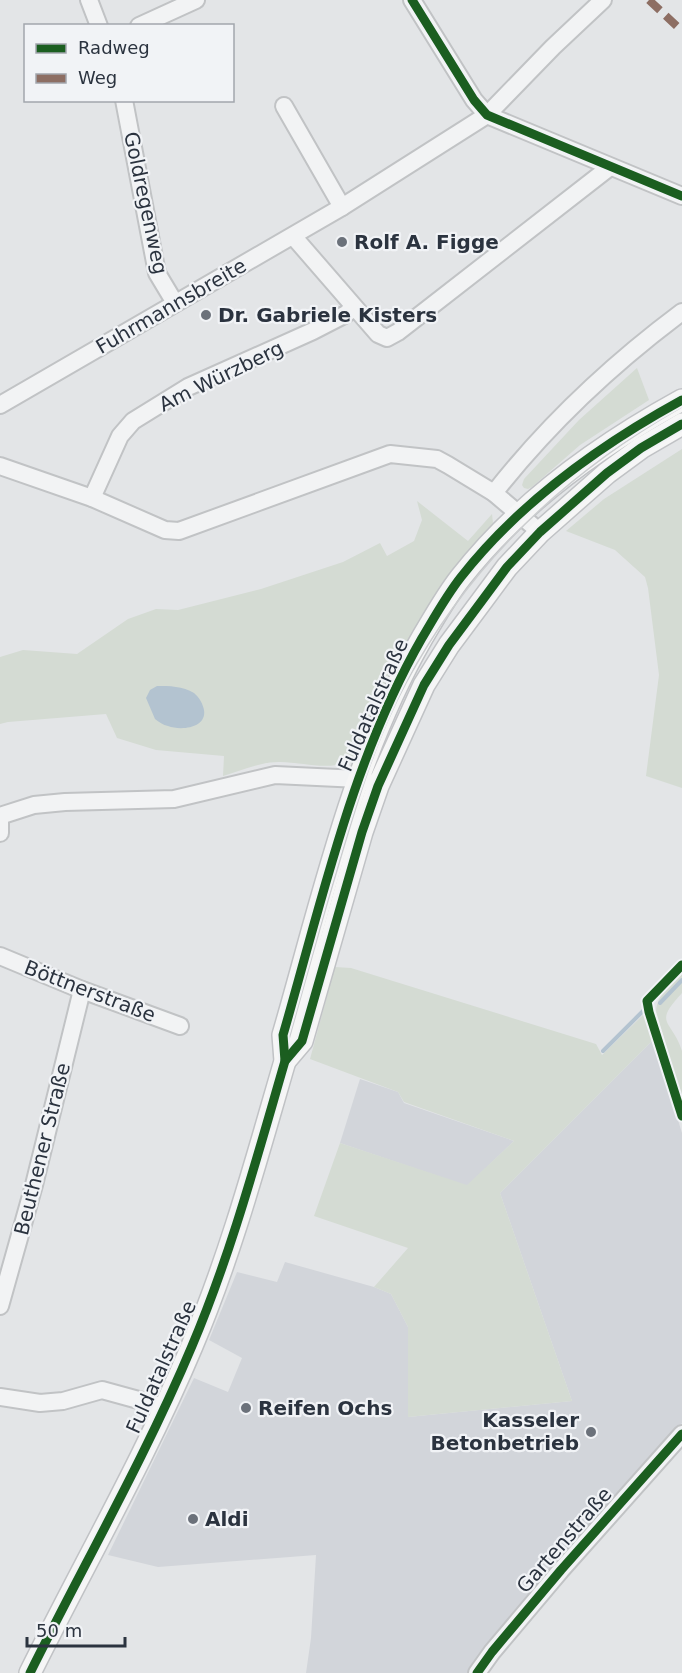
<svg xmlns="http://www.w3.org/2000/svg" width="682" height="1673" font-family="'DejaVu Sans',sans-serif">
<style>
.built{fill:#d2d5da}
.green{fill:#d4dbd3}
.water{fill:#b3c3d0}
.lines{fill:none;stroke-linecap:round;stroke-linejoin:round}
.stream{stroke:#b3c3d0;stroke-width:4}
.minor-casing{stroke:#c1c3c5;stroke-width:20}
.major-casing{stroke:#c0c2c5;stroke-width:24}
.minor{stroke:#f2f3f4;stroke-width:16}
.major{stroke:#f6f6f6;stroke-width:21}
.tram{stroke:#cbcdcf;stroke-width:1.5}
.quiet{stroke:#8d6e63;stroke-width:8;stroke-dasharray:15 8;stroke-linecap:butt}
.cycleway-casing{stroke:#f1f3f6;stroke-width:13}
.cycleway{stroke:#1b5e20;stroke-width:9}
.poi-dot{fill:#6b717a;stroke:#f1f3f6;stroke-width:2}
.labels{text-anchor:middle;stroke-width:4.5;stroke-linejoin:round;paint-order:stroke}
.street-label{font-size:20px;fill:#2b333f;stroke:#f1f3f6}
.poi-label{font-size:20px;font-weight:bold;fill:#2b333f;stroke:#f1f3f6;text-anchor:start}
</style>
<rect width="100%" height="100%" fill="#e3e5e7"/>
<!-- built -->
<g class="built">
<polygon points="653,1040 682,1133 682,1423 488,1645 467,1673 306,1673 311,1638 316,1555 158,1567 108,1555 194,1378 228,1392 242,1358 209,1340 237,1272 277,1282 285,1262 374,1287 391,1294 408,1327 408,1417 572,1401 500,1193"/>
<polygon points="360,1079 398,1092 404,1103 514,1141 467,1186 340,1143"/>
</g>
<!-- green -->
<g class="green">
<polygon points="637,368 649,400 580,445 532,487 528,489 524,488 522,485 524,479 579,420"/>
<polygon points="682,449 682,788 646,776 659,675 648,588 645,577 615,550 566,531 604,499"/>
<path d="M417,501L468,541L492,514L493,523L432,601L416,627L382,691L355,755C338,775 301,761 278,762C260,762 240,771 223,776L224,756L156,750L117,738L106,714L8,722L0,724V657L23,650L77,654L128,619L156,609L178,610L261,589L343,562L380,543L387,556L414,541L422,520Z"/>
<polygon points="335,967 351,968 596,1044 602,1055 644,1014 653,1040 500,1193 572,1401 408,1417 408,1327 391,1294 374,1287 408,1248 314,1216 340,1143 467,1185 514,1141 404,1102 398,1092 310,1059"/>
<path d="M682,971V993C652,1025 672,1019 682,1051C682,1063 682,1086 682,1099L656,1011C658,993 670,984 682,971Z"/>
</g>
<!-- water -->
<path class="water" d="M157,686C169,686 183,686 194,693C199,697 203,704 204,710C207,728 181,731 168,726C163,725 159,722 155,719L146,698L150,690Z"/>
<g class="lines">
<!-- stream -->
<g class="stream">
<polyline points="660,1003 682,980"/>
<polyline points="603,1051 644,1010"/>
</g>
<!-- minor casing -->
<g class="minor-casing">
<g id="minor">
<polyline points="89,0 99,26"/>
<polyline points="412,0 474,100 487,115 682,196"/>
<polyline points="139,26 196,0"/>
<polyline points="124,100 157,273 175,303"/>
<polyline points="284,106 342,207"/>
<polyline points="293,236 378,334 387,338 398,332 610,167"/>
<polyline points="0,405 342,207 487,115 553,47 603,0"/>
<polyline points="0,466 92,498 165,530 179,531 390,454 437,459 448,465 494,493 540,532"/>
<path d="M494,493C549,423 611,365 682,312"/>
<polyline points="92,498 120,436 133,421 188,387 313,331 346,314 354,307"/>
<polyline points="0,816 34,805 65,802 174,799 275,775 359,779 369,782"/>
<polyline points="0,820 0,833"/>
<polyline points="0,956 82,990 180,1026"/>
<polyline points="0,1306 34,1185 82,990"/>
<polyline points="0,1397 40,1403 63,1401 102,1390 164,1407"/>
<polyline points="477,1673 492,1652 561,1570 682,1434"/>
</g>
</g>
<!-- major casing -->
<g class="major-casing">
<g id="major">
<polyline points="285,1061 302,1041 362,832 378,786 424,685 449,645 484,598 507,567 540,532 607,473 641,448 682,424"/>
<path d="M30,1673C84,1564 145,1458 192,1346C231,1254 257,1157 285,1061L283,1035C322,901 352,760 422,638C434,618 446,596 461,577C519,503 600,445 682,400"/>
</g>
</g>
<!-- minor -->
<use href="#minor" class="minor"/>
<!-- major -->
<use href="#major" class="major"/>
<!-- tram -->
<path class="tram" d="M26,1673C96,1534 176,1397 226,1249C265,1133 295,1014 329,897C351,824 370,750 406,683C470,563 564,474 682,407"/>
<!-- quiet -->
<polyline class="quiet" points="649,0 682,31"/>
<!-- cycleway casing -->
<g class="cycleway-casing">
<g id="cycleway">
<polyline points="412,0 474,100 487,115 682,196"/>
<polyline points="682,965 647,1001 649,1012 682,1116"/>
<polyline points="285,1061 302,1041 362,832 378,786 424,685 449,645 484,598 507,567 540,532 607,473 641,448 682,424"/>
<path d="M30,1673C84,1564 145,1458 192,1346C231,1254 257,1157 285,1061L283,1035C322,901 352,760 422,638C434,618 446,596 461,577C519,503 600,445 682,400"/>
<polyline points="477,1673 492,1652 561,1570 682,1434"/>
</g>
</g>
<!-- cycleway -->
<use href="#cycleway" class="cycleway"/>
</g>
<!-- markers -->
<g class="poi-dot">
<circle cx="342" cy="242" r="6"/>
<circle cx="206" cy="315" r="6"/>
<circle cx="246" cy="1408" r="6"/>
<circle cx="591" cy="1432" r="6"/>
<circle cx="193" cy="1519" r="6"/>
</g>
<g class="labels">
<!-- street labels -->
<g class="street-label">
<text transform="translate(146 203) rotate(78)" y="7">Goldregenweg</text>
<text transform="translate(171 306) rotate(-30)" y="7">Fuhrmannsbreite</text>
<text transform="translate(221 376) rotate(-26)" y="7">Am Würzberg</text>
<text transform="translate(373 705) rotate(-66)" y="7">Fuldatalstraße</text>
<text transform="translate(90 991) rotate(21)" y="7">Böttnerstraße</text>
<text transform="translate(42 1149) rotate(-76)" y="7">Beuthener Straße</text>
<text transform="translate(161 1367) rotate(-66)" y="7">Fuldatalstraße</text>
<text transform="translate(564 1540) rotate(-49)" y="7">Gartenstraße</text>
</g>
<!-- poi labels -->
<g class="poi-label">
<text x="354" y="249">Rolf A. Figge</text>
<text x="218" y="322">Dr. Gabriele Kisters</text>
<text x="258" y="1415">Reifen Ochs</text>
<text x="579" y="1427" text-anchor="end">Kasseler<tspan x="579" dy="23">Betonbetrieb</tspan></text>
<text x="205" y="1526">Aldi</text>
</g>
</g>
<!-- legend -->
<rect x="24" y="24" width="210" height="78" fill="#f1f3f6" stroke="#a2a6ad" stroke-width="1.5"/>
<rect x="36" y="44" width="30" height="9" fill="#1b5e20" stroke="#a2a6ad" stroke-width="1.5"/>
<text x="78" y="54" font-size="18" fill="#2b333f">Radweg</text>
<rect x="36" y="74" width="30" height="9" fill="#8d6e63" stroke="#a2a6ad" stroke-width="1.5"/>
<text x="78" y="84" font-size="18" fill="#2b333f">Weg</text>
<!-- scale -->
<path d="M27 1637v9h98v-9" fill="none" stroke="#2b333f" stroke-width="3"/>
<text x="36" y="1637" font-size="18" fill="#2b333f" stroke="#f1f3f6" stroke-width="4.5" paint-order="stroke">50 m</text>
</svg>
